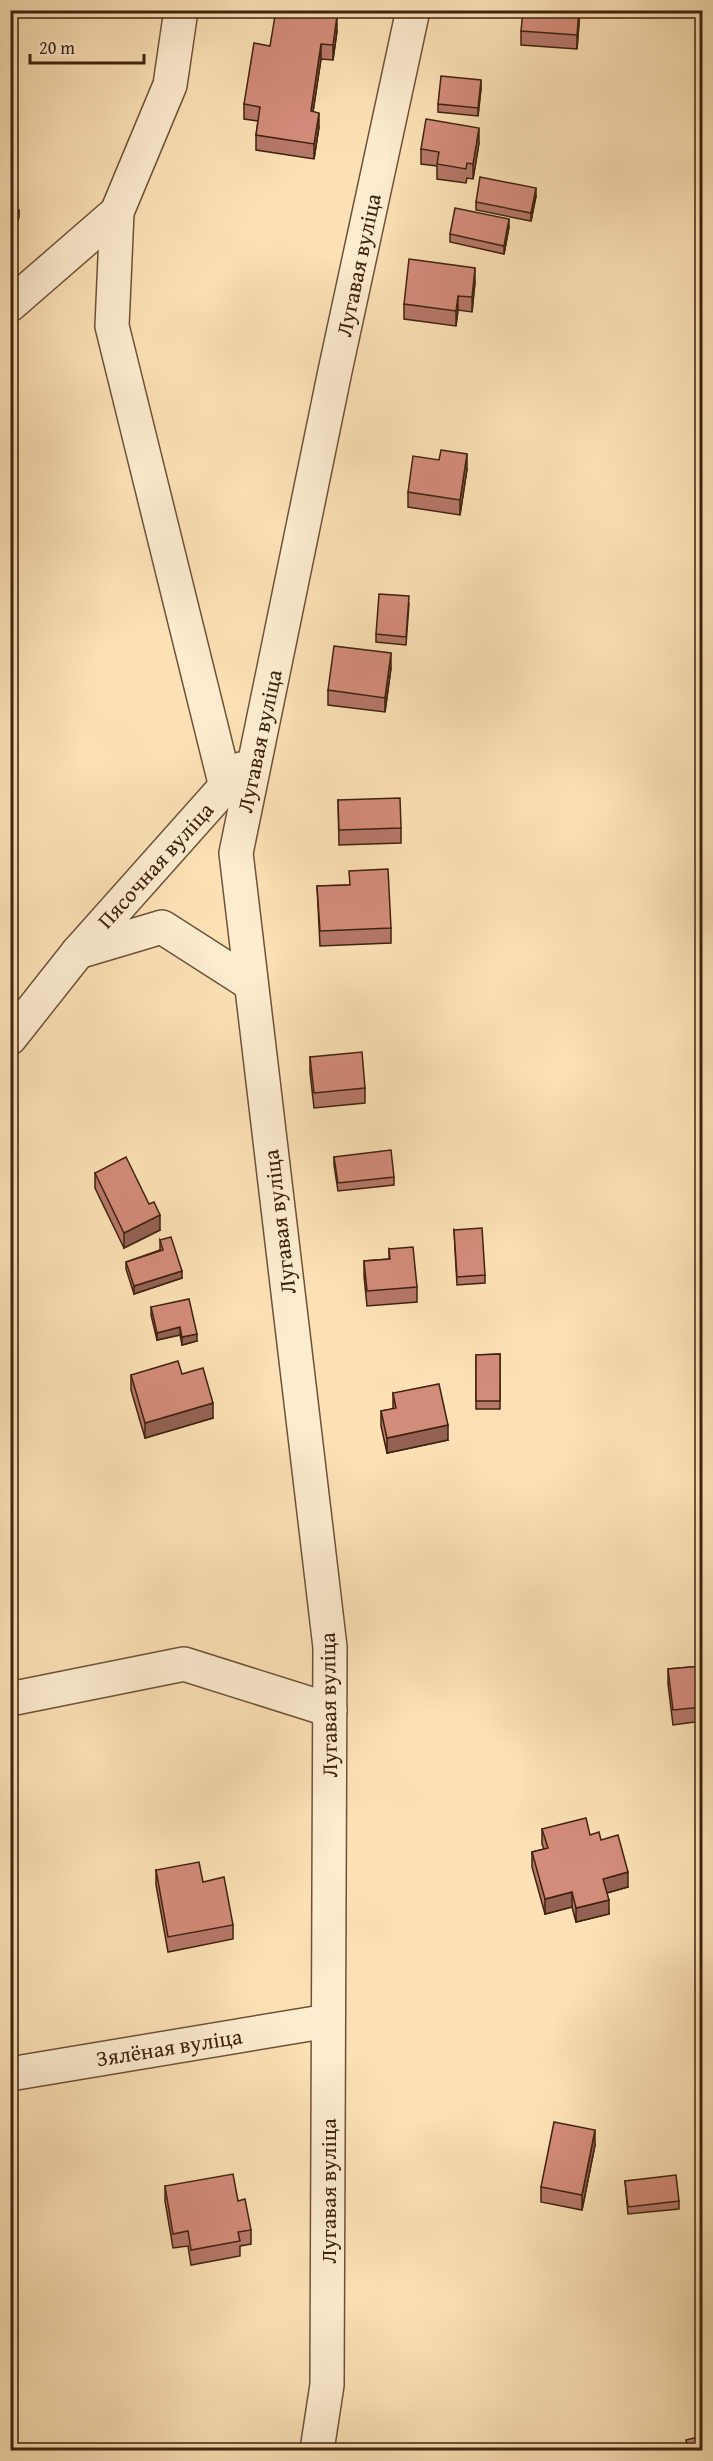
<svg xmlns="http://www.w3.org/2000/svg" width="713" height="2461" font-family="'Gentium Book Plus',serif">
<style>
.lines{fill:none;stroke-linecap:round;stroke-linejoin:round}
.minor-casing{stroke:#6e5238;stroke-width:36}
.minor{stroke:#fdecd0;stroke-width:33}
.wall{fill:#b67869;stroke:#3f220e;stroke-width:1.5}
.shaded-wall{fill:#946255;stroke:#3f220e;stroke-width:1.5}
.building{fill:#d48c7a;stroke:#3f220e;stroke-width:1.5}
.labels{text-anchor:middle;stroke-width:5;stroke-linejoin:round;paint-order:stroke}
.street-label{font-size:22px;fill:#3f220e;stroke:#fdecd0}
</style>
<rect width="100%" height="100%" fill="#fce1b6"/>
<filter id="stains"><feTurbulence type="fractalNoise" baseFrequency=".00333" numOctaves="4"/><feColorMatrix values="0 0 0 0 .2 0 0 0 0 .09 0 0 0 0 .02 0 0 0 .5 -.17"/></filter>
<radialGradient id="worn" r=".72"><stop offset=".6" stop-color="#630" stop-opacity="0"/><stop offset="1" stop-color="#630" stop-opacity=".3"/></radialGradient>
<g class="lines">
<!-- minor casing -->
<g class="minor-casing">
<g id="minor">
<polyline points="117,212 112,326 226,787"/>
<polyline points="10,305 117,212 170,85 181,10"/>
<polyline points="241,769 78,952 162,927 251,984"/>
<polyline points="10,1038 78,952"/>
<polyline points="10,1699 184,1664 330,1710"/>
<polyline points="10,2074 328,2021"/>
<polyline points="317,2450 327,2385 330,1647 236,853 335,371 413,10"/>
</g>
</g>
<!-- minor -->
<use href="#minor" class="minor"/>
</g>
<!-- wall -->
<g class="wall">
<polygon points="580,10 577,49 521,45 521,31"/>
<polygon points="337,31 333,60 321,59 313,111 319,127 314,159 256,150 256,135 258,121 244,119 244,104 270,46"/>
<polygon points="481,88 478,116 438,112 438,104"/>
<polygon points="479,143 473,179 467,178 466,183 437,179 437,166 421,164 421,149"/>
<polygon points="536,196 531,221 476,210 476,202"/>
<polygon points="509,227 504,254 450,242 450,234"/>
<polygon points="475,282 472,312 458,310 456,326 404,319 404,304"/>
<polygon points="467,469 460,515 408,507 408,492"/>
<polygon points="409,604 406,645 376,642 376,634"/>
<polygon points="391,668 385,712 328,705 328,690"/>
<polygon points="338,800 401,828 401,843 339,845"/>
<polygon points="349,885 391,928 391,943 320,946 317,886"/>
<polygon points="310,1057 365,1088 365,1103 314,1108 310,1072"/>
<polygon points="334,1157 394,1177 394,1185 338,1191 334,1165"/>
<polygon points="95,1173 160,1230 124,1248 95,1188"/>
<polygon points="454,1230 485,1275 485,1283 457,1285"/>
<polygon points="160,1240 182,1278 134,1294 126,1269 126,1262 160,1250"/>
<polygon points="389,1249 417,1287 417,1302 367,1306 364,1276 364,1261 389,1259"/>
<polygon points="151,1307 197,1341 182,1345 180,1335 157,1340 151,1315"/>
<polygon points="500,1354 500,1409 476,1409 476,1355"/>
<polygon points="182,1374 213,1418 145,1438 131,1390 131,1375"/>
<polygon points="393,1393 448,1440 387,1453 381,1426 381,1411 393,1409"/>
<polygon points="702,1666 702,1721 673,1725 668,1684 668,1669"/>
<polygon points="542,1829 590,1835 601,1840 628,1887 607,1893 609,1914 576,1922 572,1907 545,1914 532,1867 532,1852 544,1849 542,1844"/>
<polygon points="156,1870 233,1925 233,1939 168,1952 156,1885"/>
<polygon points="10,1874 17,1914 17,1929 10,1930"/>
<polygon points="595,2145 582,2210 541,2202 541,2187"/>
<polygon points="625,2181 679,2201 679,2209 628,2214"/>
<polygon points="165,2186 238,2201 251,2230 251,2244 240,2246 240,2256 191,2265 188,2246 173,2248 165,2201"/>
</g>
<!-- shaded-wall -->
<g class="shaded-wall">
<polygon points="579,10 580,10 577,49 577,35"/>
<polygon points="337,16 337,31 333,60 333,45"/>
<polygon points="321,44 321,59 311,126 311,111"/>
<polygon points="481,80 481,88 478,116 478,108"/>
<polygon points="319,113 319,127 314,159 314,144"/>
<polygon points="479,128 479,143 473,179 473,164"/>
<polygon points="536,188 536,196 531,221 531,213"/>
<polygon points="19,210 19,217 10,242 10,234"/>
<polygon points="509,219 509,227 504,254 504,246"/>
<polygon points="475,268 475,282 472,312 472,297"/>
<polygon points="458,296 458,310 456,326 456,311"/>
<polygon points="467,454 467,469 460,515 460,500"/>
<polygon points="391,653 391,668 385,712 385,698"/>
<polygon points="160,1215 160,1230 124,1248 124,1233"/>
<polygon points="182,1271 182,1278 134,1294 134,1286"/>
<polygon points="180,1327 180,1335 157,1340 157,1333"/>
<polygon points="197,1334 197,1341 182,1345 182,1337"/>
<polygon points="213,1403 213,1418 145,1438 145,1423"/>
<polygon points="448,1425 448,1440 387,1453 387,1438"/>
<polygon points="628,1872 628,1887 603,1894 603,1879"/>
<polygon points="572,1892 572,1907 545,1914 545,1899"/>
<polygon points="609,1900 609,1914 576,1922 576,1908"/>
<polygon points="595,2130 595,2145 582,2210 582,2195"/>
</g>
<!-- building -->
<g class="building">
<polygon points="276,10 302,10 337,16 333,45 321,44 311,111 319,113 314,144 256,135 260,107 244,104 254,43 270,46"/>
<polygon points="523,10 579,10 577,35 521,31"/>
<polygon points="441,76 481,80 478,108 438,104"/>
<polygon points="426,119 479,128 473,164 467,163 466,169 437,164 439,152 421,149"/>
<polygon points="480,177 536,188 531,213 476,202"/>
<polygon points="10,207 19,210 10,234"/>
<polygon points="455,208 509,219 504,246 450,234"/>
<polygon points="409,259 475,268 472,297 458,296 456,311 404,304"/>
<polygon points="441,450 467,454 460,500 408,492 413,456 439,460"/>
<polygon points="379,594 409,596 406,637 376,634"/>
<polygon points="334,646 391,653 385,698 328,690"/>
<polygon points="400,798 401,828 339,830 338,800"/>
<polygon points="388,869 391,928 320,931 317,886 350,885 349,871"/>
<polygon points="362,1052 365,1088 314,1093 310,1057"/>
<polygon points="391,1150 394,1177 338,1183 334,1157"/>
<polygon points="126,1157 149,1204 154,1202 160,1215 124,1233 95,1173"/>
<polygon points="482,1228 485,1275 457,1277 454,1230"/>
<polygon points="171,1237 182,1271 134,1286 126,1262 163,1250 160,1240"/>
<polygon points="413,1247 417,1287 367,1291 364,1261 390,1259 389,1249"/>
<polygon points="189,1299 197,1334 182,1337 180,1327 157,1333 151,1307"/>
<polygon points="500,1354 500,1401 476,1401 476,1355"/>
<polygon points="178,1361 182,1374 203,1368 213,1403 145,1423 131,1375"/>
<polygon points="439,1384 448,1425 387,1438 381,1411 396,1408 393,1393"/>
<polygon points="702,1666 702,1707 673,1710 668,1669"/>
<polygon points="586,1818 590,1835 599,1832 601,1840 618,1835 628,1872 603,1879 609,1900 576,1908 572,1892 545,1899 532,1852 548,1848 542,1829"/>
<polygon points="199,1862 203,1882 224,1877 233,1925 168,1937 156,1870"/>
<polygon points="10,1874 17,1914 10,1915"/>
<polygon points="554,2122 595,2130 582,2195 541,2187"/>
<polygon points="233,2174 238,2201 245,2199 251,2230 238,2232 240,2241 191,2250 188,2231 173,2234 165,2186"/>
<polygon points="676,2175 679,2201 628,2207 625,2181"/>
<polygon points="702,2436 702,2451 688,2451 686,2440"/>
</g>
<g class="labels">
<!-- street labels -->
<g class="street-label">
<text transform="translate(358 265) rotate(-78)" y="8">Лугавая вуліца</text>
<text transform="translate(259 741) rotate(-78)" y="8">Лугавая вуліца</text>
<text transform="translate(155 865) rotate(-48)" y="8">Пясочная вуліца</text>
<text transform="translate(279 1222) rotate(-97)" y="8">Лугавая вуліца</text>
<text transform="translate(328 1705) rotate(-91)" y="8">Лугавая вуліца</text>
<text transform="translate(169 2047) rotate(-9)" y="8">Зялёная вуліца</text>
<text transform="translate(328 2191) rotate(-90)" y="8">Лугавая вуліца</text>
</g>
</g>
<!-- margin -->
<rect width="713" height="2461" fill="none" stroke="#fce1b6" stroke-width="36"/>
<rect x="12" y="12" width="689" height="2437" fill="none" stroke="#3f220e" stroke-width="3"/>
<rect x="18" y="18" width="677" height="2425" fill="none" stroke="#3f220e" stroke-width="1.5"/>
<!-- scale -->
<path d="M30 54v9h114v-9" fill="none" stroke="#3f220e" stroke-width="3"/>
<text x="39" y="54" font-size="18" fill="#3f220e" stroke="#fdecd0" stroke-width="4.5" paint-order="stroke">20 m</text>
<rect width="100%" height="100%" filter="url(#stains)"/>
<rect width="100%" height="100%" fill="url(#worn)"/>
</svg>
